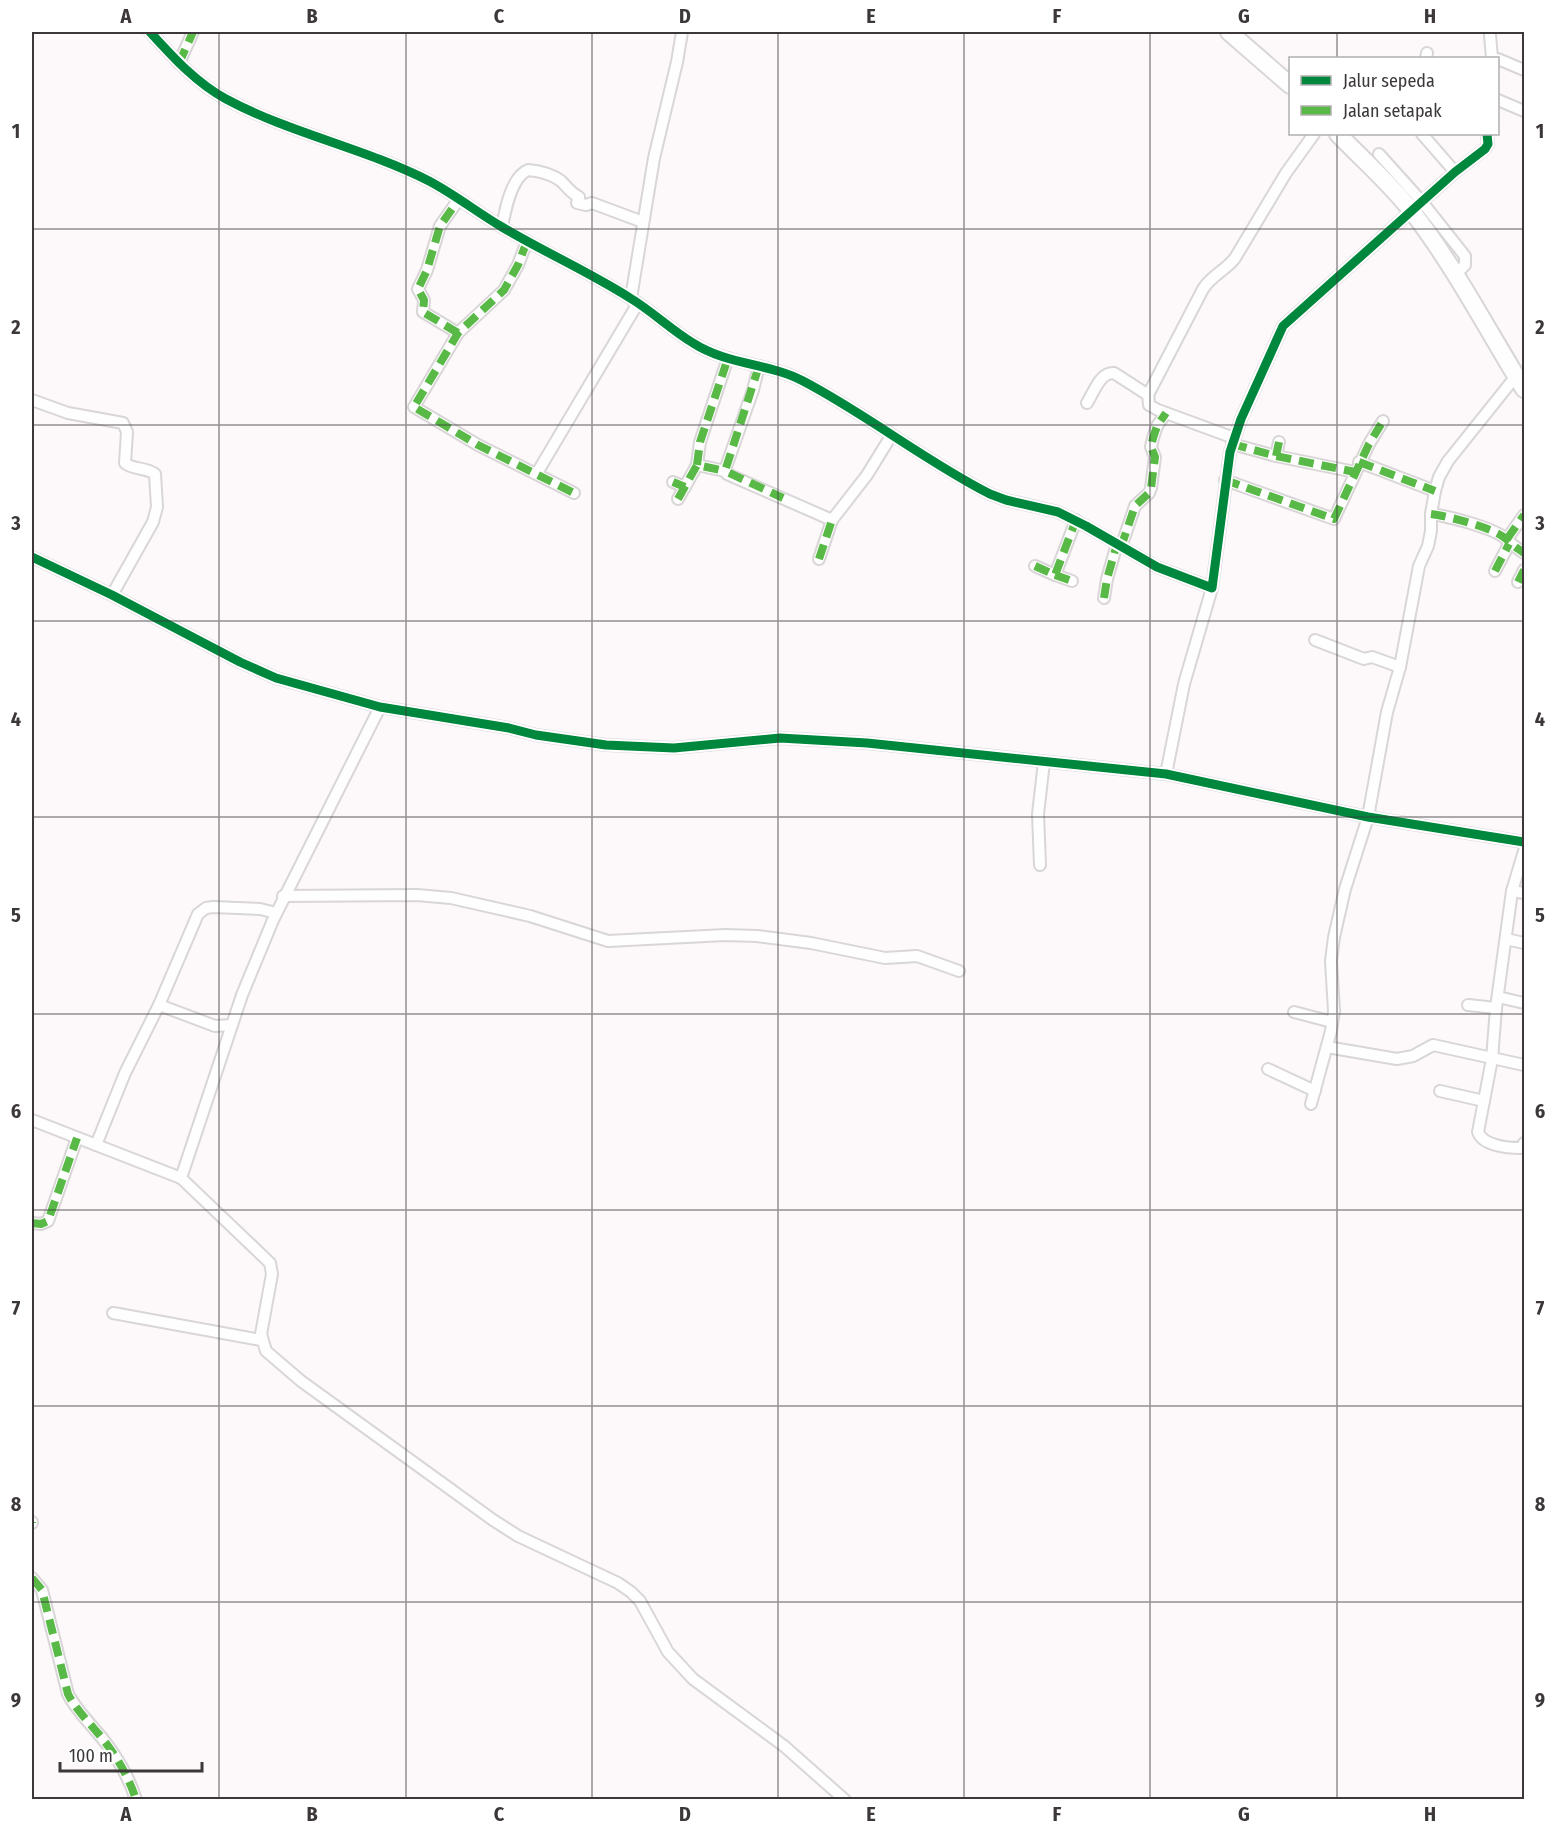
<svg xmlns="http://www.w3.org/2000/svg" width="1556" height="1831" font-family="'Fira Sans Condensed',sans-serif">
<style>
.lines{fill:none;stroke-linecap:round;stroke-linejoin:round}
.street-casing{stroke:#d9d6d7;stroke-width:14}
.primary-casing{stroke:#d9d6d7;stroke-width:20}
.street{stroke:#fffefe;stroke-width:10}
.primary{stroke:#fffefe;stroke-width:16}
.quiet{stroke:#58b947;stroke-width:8;stroke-dasharray:15 8;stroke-linecap:butt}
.cycleway-casing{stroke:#fff;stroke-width:13}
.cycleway{stroke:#00873e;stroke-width:9}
.grid{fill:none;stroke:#3c383a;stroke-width:1.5;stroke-opacity:0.55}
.neatline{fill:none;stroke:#3c383a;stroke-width:2}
.grid-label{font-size:20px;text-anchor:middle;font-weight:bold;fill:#3c383a}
</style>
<rect width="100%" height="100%" fill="#fdf8fa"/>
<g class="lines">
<!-- street casing -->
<g class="street-casing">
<g id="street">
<path d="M150,32C172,56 196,83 226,99C289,133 364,148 429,181C454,194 478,213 502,227C544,252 589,272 630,298C652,311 671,330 693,343C727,365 769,363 803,381C868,415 925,461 990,494L1006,500L1058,512L1086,526L1157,567L1212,588L1230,452L1241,419L1283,326L1455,172L1485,149L1488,144L1487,134"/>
<polyline points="1490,35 1492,58"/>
<polyline points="1426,58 1427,53"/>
<polyline points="1498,59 1524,70"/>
<polyline points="179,63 193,32"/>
<polyline points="1498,100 1524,111"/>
<polyline points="1422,134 1455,172"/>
<polyline points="1379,154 1423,203 1465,256 1465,265 1456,274"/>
<path d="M502,227C505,211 511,177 528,170C539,171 552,174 561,181C567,187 571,193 579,197L577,203L586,205L592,203L643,222"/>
<polyline points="527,241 518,265 504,290 458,333 414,407 478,445 574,493"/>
<polyline points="631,298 654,158 677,62 682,32"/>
<polyline points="458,333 423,312 424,300 418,289 427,270 440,226 459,199"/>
<polyline points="759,366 753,390 726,467 727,474 832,520 867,475 891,436"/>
<polyline points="1148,393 1149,405 1158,410 1234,438"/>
<path d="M32,400L68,413L123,423L127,432L125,463C133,470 146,467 155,474L157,507L153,522L112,595"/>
<path d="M1087,403C1094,392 1100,372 1114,373L1145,393H1149L1203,289C1211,276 1226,270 1235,258L1286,173L1314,134"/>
<polyline points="1232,444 1276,456 1355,472"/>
<polyline points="1276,456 1279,442"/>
<polyline points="1359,462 1435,491"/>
<polyline points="697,465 700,442 728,358"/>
<polyline points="537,473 638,303"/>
<polyline points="1225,480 1334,519 1369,444 1383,421"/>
<polyline points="673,482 685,487"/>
<polyline points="678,499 697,465 725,471"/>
<path d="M1431,514C1447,516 1495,528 1506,539C1512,545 1517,548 1524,553"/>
<polyline points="1507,539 1524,515"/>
<polyline points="1121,547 1135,506 1149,493 1151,488 1155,457 1151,447 1153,438 1157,426 1166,413"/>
<polyline points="32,557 112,595 240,662 276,678 380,707 509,728 536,735 606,745 674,748 780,738 867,743 1166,774 1368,817 1524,842"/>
<polyline points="819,559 832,520"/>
<polyline points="1035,566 1055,575 1076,520"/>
<polyline points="1495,571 1509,544"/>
<polyline points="1055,575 1072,581"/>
<polyline points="1518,582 1524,570"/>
<polyline points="1104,598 1107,579 1117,544"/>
<polyline points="1315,640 1364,659 1372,657 1400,667"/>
<polyline points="380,707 273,920 242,995 181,1178 270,1263 272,1274 261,1334 266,1351 301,1381 493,1520 518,1536 618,1583 631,1592 640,1601 668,1652 693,1679 784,1746 845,1800"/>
<polyline points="1166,774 1184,684 1212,588"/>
<path d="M1524,851L1512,891L1496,1008L1492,1059L1478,1132C1483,1146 1508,1148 1521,1148L1524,1143"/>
<polyline points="1040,865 1038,814 1044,762"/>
<polyline points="1512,891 1524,893"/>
<polyline points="283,896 417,895 451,898 530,916 608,941 725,935 757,936 811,943 885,958 917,956 959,971"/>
<polyline points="1506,939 1524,943"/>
<polyline points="1498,997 1524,1003"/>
<polyline points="159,1005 215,1026 232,1025"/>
<polyline points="1468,1005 1496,1008"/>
<polyline points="1294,1012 1332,1022"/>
<polyline points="1327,1047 1397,1059 1413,1056 1433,1045 1524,1065"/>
<polyline points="1268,1069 1315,1091"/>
<polyline points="1440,1091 1484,1101"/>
<polyline points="1311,1104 1331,1031 1334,1011 1331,961 1334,937 1345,889 1368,817 1387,712 1400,667 1419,566 1428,546 1431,531 1431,514 1435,491 1439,477 1448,461 1516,376"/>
<polyline points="32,1120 181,1178"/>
<polyline points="96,1145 125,1073 159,1005 198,914 206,908 213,907 260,909 276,913"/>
<polyline points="32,1223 41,1224 48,1221 77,1138"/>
<polyline points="113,1313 261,1340"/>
<polyline points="32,1522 32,1523"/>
<path d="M32,1578L42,1590L68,1694C75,1708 86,1719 96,1731C113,1750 129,1776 136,1800"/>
</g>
</g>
<!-- primary casing -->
<g class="primary-casing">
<g id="primary">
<polyline points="1229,32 1290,85"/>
<path d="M1338,134C1363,160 1392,185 1414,214C1456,269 1488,331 1524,389"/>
</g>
</g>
<!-- street -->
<use href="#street" class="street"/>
<!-- primary -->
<use href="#primary" class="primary"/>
<!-- quiet -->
<g class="quiet">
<polyline points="179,63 193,32"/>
<polyline points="527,241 518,265 504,290 458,333 414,407 478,445 574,493"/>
<polyline points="458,333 423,312 424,300 418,289 427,270 440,226 459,199"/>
<polyline points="759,366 725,471 783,498"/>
<polyline points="1232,444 1276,456 1355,472"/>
<polyline points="1276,456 1279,442"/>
<polyline points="1359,462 1435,491"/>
<polyline points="697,465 700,442 728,358"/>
<polyline points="1225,480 1334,519 1369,444 1383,421"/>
<polyline points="673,482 685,487"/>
<polyline points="678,499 697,465 725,471"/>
<path d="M1431,514C1447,516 1495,528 1506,539C1512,545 1517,548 1524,553"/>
<polyline points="1507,539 1524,515"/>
<polyline points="1121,547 1135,506 1149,493 1151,488 1155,457 1151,447 1153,438 1157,426 1166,413"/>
<polyline points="819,559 832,520"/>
<polyline points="1035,566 1055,575 1076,520"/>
<polyline points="1495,571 1509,544"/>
<polyline points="1055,575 1072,581"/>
<polyline points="1518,582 1524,570"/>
<polyline points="1104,598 1107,579 1117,544"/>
<polyline points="32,1223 41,1224 48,1221 77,1138"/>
<polyline points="32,1522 32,1523"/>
<path d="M32,1578L42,1590L68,1694C75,1708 86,1719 96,1731C113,1750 129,1776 136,1800"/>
</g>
<!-- cycleway casing -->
<g class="cycleway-casing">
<g id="cycleway">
<path d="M150,32C172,56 196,83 226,99C289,133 364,148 429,181C454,194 478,213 502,227C544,252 589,272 630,298C652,311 671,330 693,343C727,365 769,363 803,381C868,415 925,461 990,494L1006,500L1058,512L1086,526L1157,567L1212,588L1230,452L1241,419L1283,326L1455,172L1485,149L1488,144L1487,134"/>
<polyline points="32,557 112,595 240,662 276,678 380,707 509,728 536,735 606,745 674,748 780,738 867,743 1166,774 1368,817 1524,842"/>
</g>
</g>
<!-- cycleway -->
<use href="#cycleway" class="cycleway"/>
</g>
<!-- grid -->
<path class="grid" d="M219,32V1800M406,32V1800M592,32V1800M778,32V1800M964,32V1800M1150,32V1800M1337,32V58M1337,134V1800M32,229H1524M32,425H1524M32,621H1524M32,817H1524M32,1014H1524M32,1210H1524M32,1406H1524M32,1602H1524"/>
<!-- border -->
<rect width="1556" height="1831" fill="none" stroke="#ffffff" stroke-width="66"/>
<!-- legend -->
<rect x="1289" y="57" width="210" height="78" fill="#ffffff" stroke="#b1afb0" stroke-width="1.5"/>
<rect x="1301" y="76" width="30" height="9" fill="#00873e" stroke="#b1afb0" stroke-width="1.5"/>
<text x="1343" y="87" font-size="18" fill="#3c383a">Jalur sepeda</text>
<rect x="1301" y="106" width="30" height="9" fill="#58b947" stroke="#b1afb0" stroke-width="1.5"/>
<text x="1343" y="117" font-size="18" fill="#3c383a">Jalan setapak</text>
<!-- scale -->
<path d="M60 1762v9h142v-9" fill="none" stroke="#3c383a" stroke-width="3"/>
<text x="69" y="1762" font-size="18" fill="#3c383a" stroke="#ffffff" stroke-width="4.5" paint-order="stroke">100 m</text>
<rect x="33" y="33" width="1490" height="1765" class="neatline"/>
<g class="grid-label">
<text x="126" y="23">A</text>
<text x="312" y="23">B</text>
<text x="499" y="23">C</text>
<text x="685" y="23">D</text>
<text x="871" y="23">E</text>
<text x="1057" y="23">F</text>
<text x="1244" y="23">G</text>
<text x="1430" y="23">H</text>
<text x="16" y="138">1</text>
<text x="1540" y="138">1</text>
<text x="16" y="334">2</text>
<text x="1540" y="334">2</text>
<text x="16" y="530">3</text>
<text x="1540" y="530">3</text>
<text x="16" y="726">4</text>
<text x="1540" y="726">4</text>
<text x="16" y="922">5</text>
<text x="1540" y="922">5</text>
<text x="16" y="1118">6</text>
<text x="1540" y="1118">6</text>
<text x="16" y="1315">7</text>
<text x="1540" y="1315">7</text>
<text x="16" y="1511">8</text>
<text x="1540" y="1511">8</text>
<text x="16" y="1707">9</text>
<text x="1540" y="1707">9</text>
<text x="126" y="1821">A</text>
<text x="312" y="1821">B</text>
<text x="499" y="1821">C</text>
<text x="685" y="1821">D</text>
<text x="871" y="1821">E</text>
<text x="1057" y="1821">F</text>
<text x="1244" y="1821">G</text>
<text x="1430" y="1821">H</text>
</g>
</svg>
